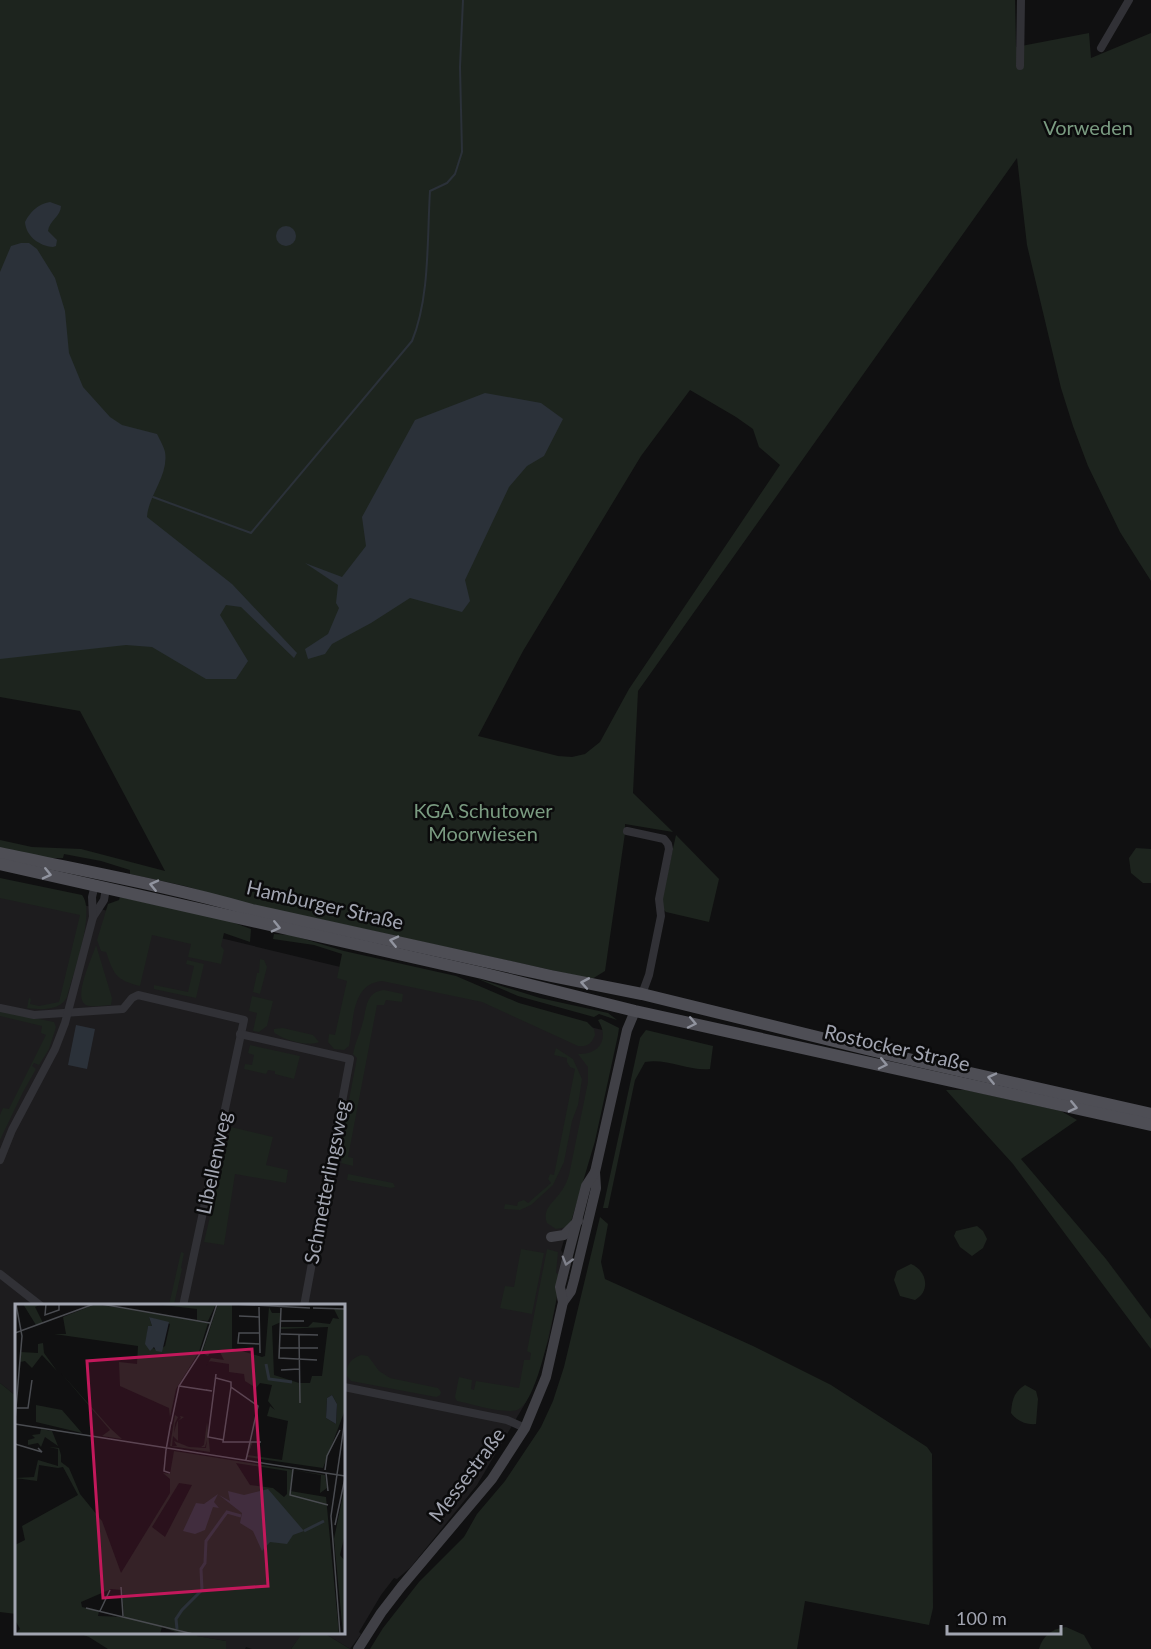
<svg xmlns="http://www.w3.org/2000/svg" width="1151" height="1649" font-family="Lato,sans-serif">
<style>
.built{fill:#1d1c1e}
.green{fill:#1d241e;fill-rule:evenodd}
.water{fill:#2b3139}
.lines{fill:none;stroke-linecap:round;stroke-linejoin:round}
.stream{stroke:#2b3139;stroke-width:2}
.street{stroke:#313136;stroke-width:8}
.secondary{stroke:#404046;stroke-width:10}
.primary{stroke:#4e4e55;stroke-width:12}
.oneway{stroke:#91949f}
.oneway2{stroke:#80828c}
.labels{text-anchor:middle;stroke-width:5;stroke-linejoin:round;paint-order:stroke}
.park-label{font-size:20px;fill:#7a9b81;stroke:#0b0b0c}
.street-label{font-size:20px;fill:#a2a5b1;stroke:#0b0b0c}
.inset-river{fill:none;stroke:#2b3139;stroke-width:3}
.inset-road{fill:none;stroke:#4a4c51;stroke-width:1.5}
.view{fill:#c2185b;fill-opacity:0.15;stroke:#c2185b;stroke-width:3}
.inset-edge{fill:none;stroke:#a2a5b1;stroke-width:3}
</style>
<rect width="100%" height="100%" fill="#101011"/>
<!-- built -->
<g class="built">
<polygon points="0,885 615,1033 584,1174 561,1250 563,1254 559,1270 562,1271 549,1338 534,1384 526,1402 477,1485 410,1568 397,1579 394,1578 381,1595 359,1632 361,1634 350,1649 324,1633 344,1632 344,1306 16,1306 16,1396 0,1383"/>
<polygon points="196,1633 303,1633 291,1649 252,1649 246,1647 245,1649 226,1649 226,1641 196,1636"/>
</g>
<!-- green -->
<g class="green">
<path d="M0,0H1015L1016,47L1089,33L1091,58L1151,33V581L1120,532L1088,466L1073,426L1061,388L1027,245L1017,158L638,691L633,793L673,832L625,824V833L605,971L592,979L236,901L185,886L130,874V870L101,861L64,854L63,858H43L0,848V840L32,847L81,849L165,871L80,711L0,697ZM690,390L736,417L753,429L759,447L780,465L629,689L600,742L585,754L572,757L558,756L478,736L523,651L641,456Z"/>
<polygon points="676,835 719,879 709,922 666,912 662,908 662,899"/>
<polygon points="1136,848 1151,849 1151,883 1143,883 1131,873 1129,858"/>
<path d="M0,878L82,895C96,912 73,975 67,997C60,1011 41,1010 27,1008L29,998L31,999L30,1004L39,1006L59,1002L80,915L0,898Z"/>
<path d="M120,897L226,920L251,929L250,942L224,933L221,946L224,950L221,964L188,957L191,944L152,935L140,986C116,980 114,975 106,952L101,951L97,940L108,904L119,900Z"/>
<path d="M274,934L291,935L344,951L456,976L519,1003L587,1022L594,1029L595,1035C592,1043 588,1047 578,1046L482,1002L382,981C350,984 354,1024 349,1046L344,1050L334,1049L328,1042L329,1034L335,1035L347,981L337,978L342,954L314,945L273,939Z"/>
<path d="M96,945L112,998L111,1005C104,1005 93,1008 86,1005C72,998 93,956 96,945Z"/>
<polygon points="260,959 264,960 267,967 260,994 253,992 257,973 259,973"/>
<polygon points="187,960 204,964 196,998 154,989 154,985 188,992 194,966 186,964"/>
<polygon points="476,978 540,998 608,1013 617,1020 599,1014 594,1017 518,996"/>
<path d="M384,990L403,994L402,1002L386,1000L384,1005H377L348,1157L353,1158V1166L341,1163L342,1160L338,1157L357,1058L353,1054C355,1043 359,1036 362,1025C367,1011 364,992 384,990Z"/>
<polygon points="252,996 273,1001 267,1026 259,1032 253,1031 257,1013 249,1011"/>
<polygon points="0,1011 54,1022 56,1027 49,1049 39,1065 34,1063 32,1066 36,1069 23,1092 0,1140 0,1115 3,1108 9,1109 46,1035 41,1033 42,1026 0,1016"/>
<path d="M601,1019L619,1028L618,1035L595,1141L571,1222L567,1227L556,1229L547,1223C542,1209 553,1203 560,1193C564,1188 567,1182 569,1175L588,1082V1067L578,1054C599,1055 610,1039 598,1020Z"/>
<path d="M283,1028L313,1035L319,1042C309,1047 282,1040 274,1032V1029Z"/>
<path d="M646,1030L713,1046L710,1069C688,1071 667,1058 645,1062L635,1080L608,1208H603L640,1038Z"/>
<polygon points="250,1045 300,1056 294,1079 275,1074 275,1071 268,1070 266,1074 244,1069 245,1064 252,1065 254,1055 248,1053"/>
<polygon points="556,1048 573,1059 582,1079 578,1105 572,1121 564,1162 553,1185 531,1205 520,1210 504,1209 505,1204 517,1206 518,1202 524,1200 528,1203 551,1183 548,1179 550,1174 554,1175 575,1069 570,1067 567,1062 567,1058 554,1055"/>
<polygon points="946,1090 966,1090 1061,1111 1077,1120 1021,1159 1106,1259 1151,1319 1151,1349 1013,1164"/>
<polygon points="231,1127 273,1137 266,1165 288,1170 286,1183 235,1174 224,1245 204,1242"/>
<polygon points="348,1174 393,1183 395,1187 391,1188 347,1180"/>
<polygon points="600,1217 608,1224 601,1262 605,1279 753,1346 831,1385 927,1447 932,1454 933,1608 929,1625 805,1601 797,1649 370,1649 383,1628 419,1582 464,1537 477,1514 505,1481 541,1427 553,1401 564,1367"/>
<polygon points="977,1226 983,1231 987,1239 983,1248 972,1256 960,1247 954,1236 956,1231"/>
<polygon points="521,1249 544,1253 532,1314 500,1308 505,1286 514,1287"/>
<path d="M547,1249L558,1252L556,1273L561,1275C556,1299 540,1402 517,1410C503,1414 472,1404 457,1401L455,1397L459,1377L472,1380L471,1389L474,1390L476,1381L519,1388L524,1360H530L531,1353L527,1351Z"/>
<polygon points="181,1252 184,1253 181,1268 182,1269 174,1305 169,1305"/>
<path d="M911,1264C927,1271 931,1291 915,1300L900,1296L894,1280L897,1271Z"/>
<path d="M361,1355L368,1356L379,1371L390,1378L438,1388L441,1392L440,1395L436,1397L351,1381L347,1376C346,1365 350,1359 361,1355Z"/>
<polygon points="0,1383 16,1396 16,1614 0,1612"/>
<path d="M1025,1385L1036,1391L1038,1399L1036,1424C1026,1425 1017,1421 1011,1413C1012,1400 1014,1392 1025,1385Z"/>
<path d="M1066,1627L1084,1635L1092,1649H1039C1043,1635 1052,1629 1066,1627Z"/>
<polygon points="303,1632 324,1633 350,1649 291,1649"/>
<polygon points="78,1633 196,1633 197,1636 226,1641 226,1649 108,1649 89,1637"/>
</g>
<!-- water -->
<g class="water">
<path d="M50,202L61,206C61,216 49,221 48,231L57,240L56,246L53,247C39,246 26,236 25,222C30,212 38,204 50,202Z"/>
<circle cx="286" cy="236" r="10"/>
<path d="M21,243H29L37,249L55,278L65,311L69,353L83,387L110,417L122,425L157,434C160,440 164,447 165,452C169,475 148,496 147,517L232,584L297,653L294,658L241,607L226,605L220,615L248,661L236,679H206L152,647L126,645L0,659V272L11,246Z"/>
<polygon points="485,393 541,403 563,419 544,456 527,466 509,487 465,580 470,601 462,612 410,598 371,623 332,644 325,654 308,659 305,649 328,634 339,608 336,603 338,585 305,563 342,577 366,546 362,517 415,420"/>
<polygon points="76,1025 95,1029 87,1069 68,1065"/>
</g>
<g class="lines">
<!-- stream -->
<path class="stream" d="M153,497L251,533L412,341C430,298 427,238 430,191L447,183L455,174L462,152L460,67L463,0"/>
<!-- street -->
<g class="street">
<polyline points="1101,48 1129,0"/>
<polyline points="1020,66 1021,0"/>
<polyline points="627,831 664,839 668,844 669,849 659,899 661,916 649,975 642,994"/>
<polyline points="93,917 104,900 106,888"/>
<polyline points="0,1008 34,1015 123,1009 132,998 138,995 244,1020 183,1306"/>
<polyline points="240,1034 350,1059 304,1306"/>
<polyline points="0,1160 12,1130 55,1049 65,1023 93,917 92,897 95,885"/>
<polyline points="0,1274 41,1306"/>
<polyline points="344,1387 507,1420 525,1428"/>
</g>
<!-- secondary -->
<g class="secondary">
<polyline points="551,1237 564,1235 578,1221"/>
<polyline points="563,1302 571,1291 574,1280 596,1188 595,1172 627,1030 635,1011"/>
<polyline points="358,1649 381,1613 401,1587 492,1479 525,1428 546,1377 563,1302 560,1287 565,1267 586,1186 595,1172"/>
</g>
<!-- primary -->
<g class="primary">
<path d="M0,853C84,871 169,886 252,910L551,976L642,994L895,1056L1151,1114"/>
<polyline points="0,864 482,973 635,1011 1151,1125"/>
</g>
</g>
<!-- one-way arrows -->
<defs><path id="oneway-chevron" d="M-2-3.5L2.5 0L-2 3.5" fill="none" stroke-width="1.6" stroke-linecap="round" stroke-linejoin="round" transform="scale(1.5)"/></defs>
<g class="oneway">
<use href="#oneway-chevron" transform="translate(47 874) rotate(13)"/>
<use href="#oneway-chevron" transform="translate(154 885) rotate(-167)"/>
<use href="#oneway-chevron" transform="translate(276 927) rotate(13)"/>
<use href="#oneway-chevron" transform="translate(394 941) rotate(-167)"/>
<use href="#oneway-chevron" transform="translate(585 983) rotate(-170)"/>
<use href="#oneway-chevron" transform="translate(692 1023) rotate(12)"/>
<use href="#oneway-chevron" transform="translate(883 1064) rotate(12)"/>
<use href="#oneway-chevron" transform="translate(992 1078) rotate(-167)"/>
<use href="#oneway-chevron" transform="translate(1073 1107) rotate(13)"/>
</g>
<use class="oneway2" href="#oneway-chevron" transform="translate(567 1261) rotate(106)"/>
<g class="labels">
<!-- park labels -->
<g class="park-label">
<text x="1088" y="135">Vorweden</text>
<text x="483" y="818">KGA Schutower<tspan x="483" dy="23">Moorwiesen</tspan></text>
</g>
<!-- street labels -->
<g class="street-label">
<text transform="translate(325 905) rotate(13)" y="7">Hamburger Straße</text>
<text transform="translate(897 1048) rotate(13)" y="7">Rostocker Straße</text>
<text transform="translate(214 1163) rotate(-78)" y="7">Libellenweg</text>
<text transform="translate(327 1182) rotate(-79)" y="7">Schmetterlingsweg</text>
<text transform="translate(467 1475) rotate(-53)" y="7">Messestraße</text>
</g>
</g>
<!-- overview -->
<g transform="translate(15 1304)">
<rect width="330" height="330" fill="#101011"/>
<path d="M8,0H27L20,3L28,19L21,21ZM81,0L193,19L184,48L161,85L155,113L154,104L105,82L104,58L122,60L123,42L39,30H51L48,13ZM134,13L155,20L150,42L143,47L131,40L133,22H137ZM139,0H201L193,17L182,16V5ZM203,0H217V44L247,53L250,52L254,3L257,9H266V18L257,22L259,71L284,79H295L297,72H307L313,23L266,25V23H293L298,18L315,20L318,14L324,15L319,5H330V106L308,164L232,153L234,139L235,138L238,137L233,151L267,156L273,117L252,112L255,102L260,106L253,97L257,81L245,79L241,84L230,77L229,70L214,68V60L194,57L191,62L196,54L209,56L204,46L196,47L193,52L187,49ZM317,91L322,100L321,120L311,114L312,94ZM28,39L29,49L42,67L27,51L17,64L10,57L5,58V48L23,49V40ZM46,69L96,125L107,135L87,132L95,126ZM21,101L47,106L67,129L21,118ZM160,111L163,113L160,119L159,129L162,118L166,114L165,112L169,113L163,117V137L158,132L157,142H162L159,137L174,143L191,144L192,136L190,143H186L189,141L192,118L195,148L155,142ZM26,125L37,127L43,142L30,133L26,143L23,139L13,141V136L20,134L17,131L25,130ZM34,143L44,144L46,151V158L54,164L65,190L87,217L106,269L155,189V175L148,169L155,170L159,147L310,171L312,184L305,189L306,171L278,166L275,187L311,193L324,330H166L147,323L145,330H0L5,325L0,316V241L10,236L7,222L63,191L48,163L43,164L24,161L22,177L0,174L19,173L23,156L43,162V145ZM221,159L272,167V190L269,193L258,184L235,181ZM164,179L177,181L150,233L137,223ZM96,285L107,286L109,313L83,312L84,307L67,303L66,298ZM329,186L330,230L325,251L330,257L328,330L319,235Z" fill="#1d241e" fill-rule="evenodd"/>
<path d="M134,13L154,18L147,48L141,47L139,43L135,47L130,40L133,22H137ZM317,91L322,100L321,120L311,114L312,94ZM253,185L289,227L278,231L272,240L255,238L247,247L238,227L225,219L227,209L204,191L215,197L213,187L229,191ZM203,190L199,198L204,204L198,203L190,226L180,230L168,227L181,199L189,200Z" fill="#2b3139"/>
<path class="inset-river" d="M251,60L254,75L277,78M289,227L309,217M162,325L161,315L167,306L187,286L186,265L190,259L191,237L212,208L226,212"/>
<path class="inset-road" d="M31,0L30,11L44,6V0M86,0L195,19M219,0L295,4M244,3L245,49M266,4L264,54L302,56M298,4L330,5M224,12L244,13M266,17H289M0,29L79,0M245,29H224L223,39L245,40M266,30L303,31M284,31L285,99M264,44H303M266,66L284,65M201,70L193,133L209,136M201,74L216,78V83L243,102L231,156M164,82L197,87L191,86M216,83L208,138H246M0,104H13L17,76M0,116L7,32L1,0M0,120L330,172M156,120L164,82L186,48L202,0M0,140L27,148L23,144M151,146L149,167L155,169M151,146L156,118M278,165L275,191L313,201M310,166L312,152L325,126M311,169L313,187M330,169V142M320,221L330,174M106,283L108,312M71,304L178,330M85,307L95,286M325,330L316,212L330,115"/>
<path class="view" d="M237,45L253,282L88,294L72,57Z"/>
<rect width="330" height="330" class="inset-edge"/>
</g>
<!-- scale -->
<path d="M947 1625v9h114v-9" fill="none" stroke="#a2a5b1" stroke-width="3"/>
<text x="956" y="1625" font-size="18" fill="#a2a5b1" stroke="#0b0b0c" stroke-width="4.5" paint-order="stroke">100 m</text>
</svg>
